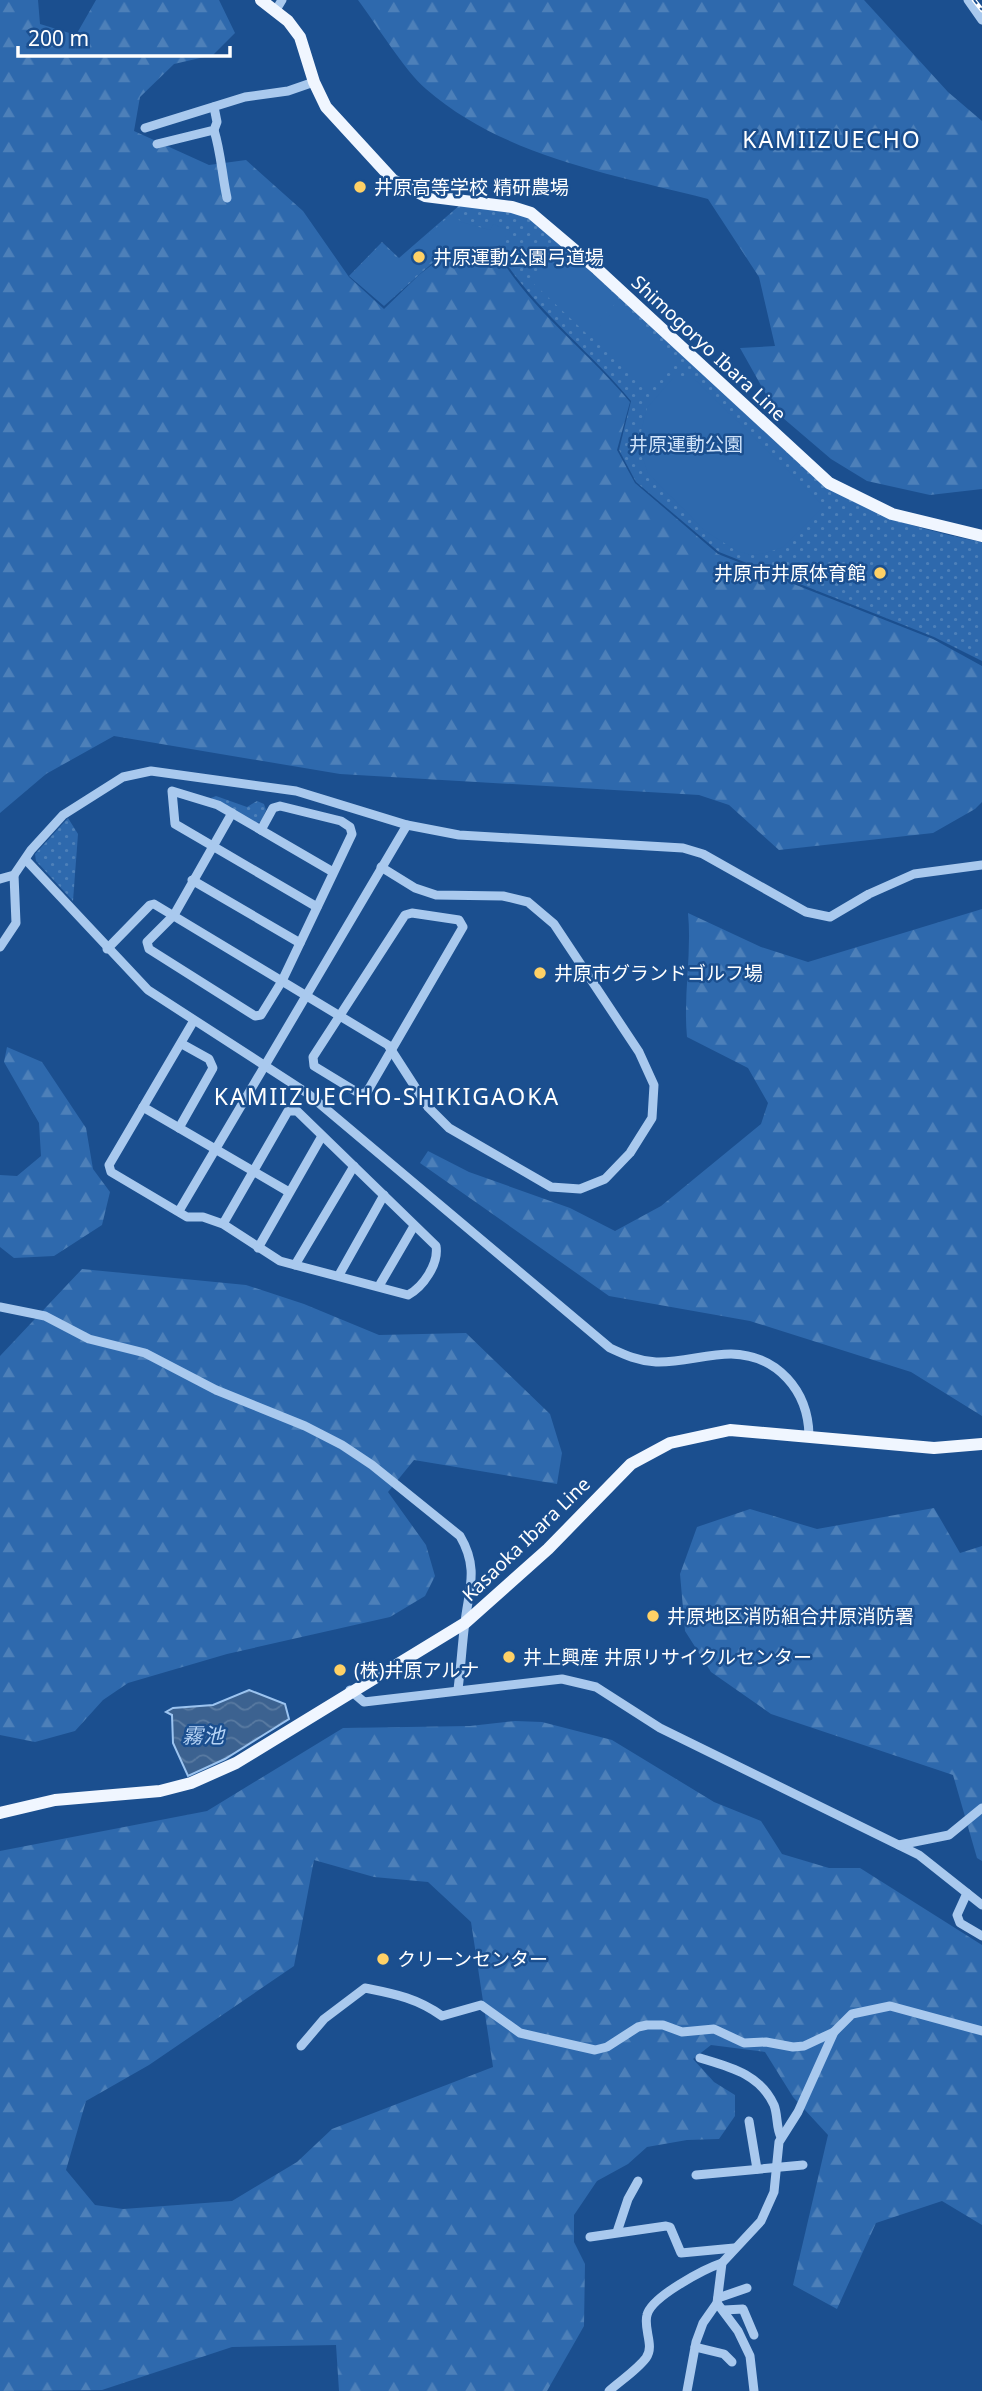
<svg xmlns="http://www.w3.org/2000/svg" width="982" height="2391" font-family="'Noto Sans','Noto Sans JP',sans-serif">
<style>
.grass{fill:url(#grass-dots)}
.forest{fill:url(#forest-firs);fill-rule:evenodd}
.pitch{fill:#2e69ad}
.water{fill:url(#water-waves);stroke:#9cc4f0;stroke-width:2}
.lines{fill:none;stroke-linecap:round;stroke-linejoin:round}
.minor{stroke:#a9c9ee;stroke-width:9}
.major{stroke:#f0f6ff;stroke-width:12}
.rail-casing{stroke:#fff;stroke-width:4.5}
.rail{stroke:#1b4f8f;stroke-width:2;stroke-dasharray:5;stroke-linecap:butt}
.poi-dot{fill:#ffd166;stroke:#1b4f8f;stroke-width:2.5}
.labels{text-anchor:middle;stroke-width:5;stroke-linejoin:round;paint-order:stroke}
.poi-label{font-size:19px;fill:#fff;stroke:#1b4f8f;text-anchor:start}
.street-label{font-size:19px;fill:#fff;stroke:#1b4f8f}
.park-label{font-size:19px;fill:#cfe3fa;stroke:#1b4f8f}
.water-label{font-size:21px;font-style:italic;fill:#b5d3f5;stroke:#1b4f8f}
.quarter-label{font-size:23px;letter-spacing:2px;fill:#fff;stroke:#1b4f8f}
</style>
<defs>
<pattern id="grass-dots" width="8" height="8" patternUnits="userSpaceOnUse" patternTransform="scale(1.75)"><rect width="8" height="8" fill="#2e69ad"/><path d="M2 2h.1M6 6h.1" fill="none" stroke="#4d80b9" stroke-width="1.8" stroke-linecap="round"/></pattern>
<pattern id="forest-firs" width="22" height="20" patternUnits="userSpaceOnUse" patternTransform="scale(1.75)"><rect width="22" height="20" fill="#2e69ad"/><path d="M5 1l3.5 6h-7zM16 11l3.5 6h-7z" fill="#4d80b9"/></pattern>
<pattern id="water-waves" width="16" height="10" patternUnits="userSpaceOnUse" patternTransform="scale(1.75)"><rect width="16" height="10" fill="#3c6290"/><path d="M0 5q4-4 8 0t8 0" fill="none" stroke="#597aa1"/></pattern>
</defs>
<rect width="100%" height="100%" fill="#1b4f8f"/>
<!-- grass -->
<g class="grass">
<path d="M461,204L499,208L534,219L813,476C864,514 920,530 982,542V661L934,637L719,552L636,482L619,450L631,401C590,351 537,311 502,257L446,251L384,306L349,276L382,242L399,258Z"/>
<polygon points="216,796 247,807 257,801 264,804 266,810 261,822 256,823 211,798"/>
<polygon points="68,818 78,834 73,901 36,861 35,854"/>
</g>
<!-- forest -->
<g class="forest">
<path d="M0,0H38L40,24L76,35L96,0H219L235,33L213,55L174,64L140,97L134,131L209,165L246,160L303,211L349,277L384,309L419,275L447,253L501,259C535,313 589,353 630,402L617,450L635,483L718,554L933,639L982,666V802L975,809L933,833L779,850L729,805L699,795L340,774L114,736L46,774L0,813Z"/>
<path d="M358,0H864L948,92L982,121V489L930,495L867,481L831,459L776,412L740,348L775,346L759,277L708,199C612,174 504,157 426,89C405,71 376,24 358,0Z"/>
<path d="M982,909V1416L911,1372L750,1321L609,1296L420,1163L428,1151L469,1172L570,1208L615,1231L661,1206L761,1124L768,1103L748,1068L687,1037C683,995 692,954 688,913L761,947L808,962Z"/>
<polygon points="7,1047 42,1062 86,1128 93,1169 110,1192 102,1225 54,1256 14,1258 0,1247 0,1175 17,1176 41,1156 39,1123 4,1062"/>
<polygon points="82,1269 246,1285 304,1304 379,1335 466,1333 550,1414 562,1453 557,1484 414,1460 388,1492 426,1545 435,1576 425,1596 390,1617 227,1654 128,1683 103,1700 75,1731 35,1742 0,1735 0,1356"/>
<polygon points="934,1508 960,1553 982,1546 982,1861 977,1858 953,1775 771,1714 711,1672 685,1631 680,1574 697,1527 750,1509 817,1529"/>
<path d="M515,1721L542,1722L612,1740L714,1802L761,1821L782,1854L829,1868H860L982,1945V2225L942,2201L876,2223L837,2309L793,2285L828,2135L793,2097L765,2052L711,2045L693,2059L714,2082L735,2095V2116L719,2139L687,2140L647,2147L628,2164L597,2181L574,2215V2242L585,2264L584,2326L547,2391H339L336,2345L232,2347L102,2390L0,2391V1851L207,1811L343,1728L470,1726ZM314,1860L374,1877L428,1882L471,1922L493,2067L332,2129L297,2162L232,2201L123,2209L95,2205L66,2170L86,2101L149,2065L294,1966Z"/>
</g>
<!-- pitch -->
<g class="pitch">
<polygon points="453,213 461,222 490,230 493,224 510,231 492,253 455,247 445,249 384,305 351,276 383,244 399,260"/>
<polygon points="560,250 616,303 587,334 531,281"/>
<polygon points="618,306 677,361 650,390 591,336"/>
<polygon points="673,378 693,378 824,506 783,547 766,553 752,555 737,551 705,531 648,473 642,455 640,436 647,408"/>
</g>
<!-- water -->
<polygon class="water" points="249,1690 285,1704 289,1719 225,1759 188,1776 173,1743 172,1715 166,1712 173,1708 213,1705"/>
<g class="lines">
<!-- minor -->
<g class="minor">
<polyline points="968,0 982,20"/>
<polyline points="276,10 282,0"/>
<polyline points="145,128 245,97 288,91 314,82"/>
<path d="M214,130C221,153 222,175 227,198"/>
<polyline points="157,144 214,130 217,122 214,107"/>
<polyline points="232,813 174,915 147,942 149,949 255,1016 261,1015 282,981 352,834 350,827 341,821 280,806 273,808 261,830"/>
<path d="M26,860L148,990L307,1093L610,1348C625,1355 638,1361 656,1362C681,1363 706,1354 731,1354C778,1355 808,1391 809,1435"/>
<polyline points="0,879 14,875 31,850 63,815 123,777 151,771 296,791 407,825 459,835 683,848 703,854 806,912 830,917 869,894 914,874 982,865"/>
<polyline points="192,880 300,943"/>
<polyline points="317,907 175,824 172,791 218,805 333,872"/>
<polygon points="412,913 459,920 463,927 367,1092 360,1094 314,1066 313,1057 405,915"/>
<polyline points="0,947 16,923 14,875"/>
<polyline points="107,949 150,905 154,904 388,1045 428,1107 449,1128 551,1187 580,1189 605,1179 630,1153 652,1118 654,1085 639,1052 554,924 528,902 503,896 436,895 415,888 381,867"/>
<path d="M193,1022L109,1165L111,1172L187,1217H203L223,1224L280,1261L408,1295C423,1287 439,1264 436,1246L297,1111H288L223,1224"/>
<polyline points="143,1107 289,1192"/>
<polyline points="179,1128 213,1068 209,1059 182,1044"/>
<polyline points="179,1211 407,825"/>
<polyline points="258,1248 322,1136"/>
<polyline points="295,1265 354,1166"/>
<polyline points="339,1275 384,1195"/>
<polyline points="379,1286 414,1226"/>
<path d="M0,1307L45,1316L89,1339L145,1353L216,1390L305,1426L342,1445L372,1465L460,1536C479,1568 469,1589 465,1622C462,1644 461,1667 458,1689"/>
<polyline points="350,1690 364,1702 562,1679 596,1687 660,1728 919,1855 982,1905"/>
<polyline points="899,1845 949,1835 982,1808"/>
<polyline points="967,1893 957,1915 960,1923 982,1936"/>
<path d="M301,2046L324,2019L365,1988C395,1994 417,1998 442,2016L481,2005L520,2033L595,2050L607,2047L638,2027L647,2025H663L682,2032L714,2029L744,2043L766,2042L793,2047L804,2046L834,2032"/>
<path d="M700,2058C730,2067 760,2074 774,2105C778,2115 776,2128 781,2137"/>
<polyline points="749,2121 757,2169"/>
<polyline points="696,2175 803,2165"/>
<polyline points="617,2232 628,2199 638,2181"/>
<polyline points="590,2237 666,2226 670,2227 681,2253 734,2248"/>
<polyline points="718,2298 747,2288"/>
<polyline points="717,2303 738,2331 750,2356 754,2391"/>
<polyline points="724,2310 743,2309 754,2335"/>
<polyline points="695,2347 724,2354 732,2362"/>
<path d="M609,2391C620,2381 637,2370 646,2358C655,2346 643,2329 647,2315C651,2297 704,2269 722,2263"/>
<polyline points="687,2391 696,2342 703,2323 717,2303 722,2263 761,2221 774,2192 779,2142 798,2112 834,2032 852,2014 890,2006 982,2031"/>
</g>
<!-- major -->
<g class="major">
<polyline points="261,0 288,21 300,37 314,82 326,107 393,180 425,196 512,207 531,213 597,269 829,483 892,514 982,536"/>
<polyline points="0,1813 55,1800 160,1791 191,1783 236,1763 465,1623 548,1549 631,1464 670,1443 730,1430 934,1448 982,1444"/>
</g>
<!-- rail casing -->
<g class="rail-casing">
<polyline id="rail" points="974,0 982,10"/>
</g>
<!-- rail -->
<use href="#rail" class="rail"/>
</g>
<!-- markers -->
<g class="poi-dot">
<circle cx="360" cy="187" r="7"/>
<circle cx="419" cy="257" r="7"/>
<circle cx="880" cy="573" r="7"/>
<circle cx="540" cy="973" r="7"/>
<circle cx="653" cy="1616" r="7"/>
<circle cx="509" cy="1657" r="7"/>
<circle cx="340" cy="1670" r="7"/>
<circle cx="383" cy="1959" r="7"/>
</g>
<g class="labels">
<!-- poi labels -->
<g class="poi-label">
<text x="374" y="194">井原高等学校 精研農場</text>
<text x="433" y="264">井原運動公園弓道場</text>
<text x="866" y="580" text-anchor="end">井原市井原体育館</text>
<text x="554" y="980">井原市グランドゴルフ場</text>
<text x="667" y="1623">井原地区消防組合井原消防署</text>
<text x="523" y="1664">井上興産 井原リサイクルセンター</text>
<text x="354" y="1677">(株)井原アルナ</text>
<text x="397" y="1966">クリーンセンター</text>
</g>
<!-- street labels -->
<g class="street-label">
<text transform="translate(709 348) rotate(43)" y="7">Shimogoryo Ibara Line</text>
<text transform="translate(526 1539) rotate(-44)" y="7">Kasaoka Ibara Line</text>
</g>
<!-- park labels -->
<g class="park-label">
<text x="686" y="451">井原運動公園</text>
</g>
<!-- water labels -->
<g class="water-label">
<text x="203" y="1743">霧池</text>
</g>
<!-- quarter labels -->
<g class="quarter-label">
<text x="832" y="148">KAMIIZUECHO</text>
<text x="387" y="1105">KAMIIZUECHO-SHIKIGAOKA</text>
</g>
</g>
<!-- scale -->
<path d="M18 46v10h212v-10" fill="none" stroke="#ffffff" stroke-width="3.5"/>
<text x="28" y="46" font-size="21" fill="#ffffff" stroke="#1b4f8f" stroke-width="5" paint-order="stroke">200 m</text>
</svg>
